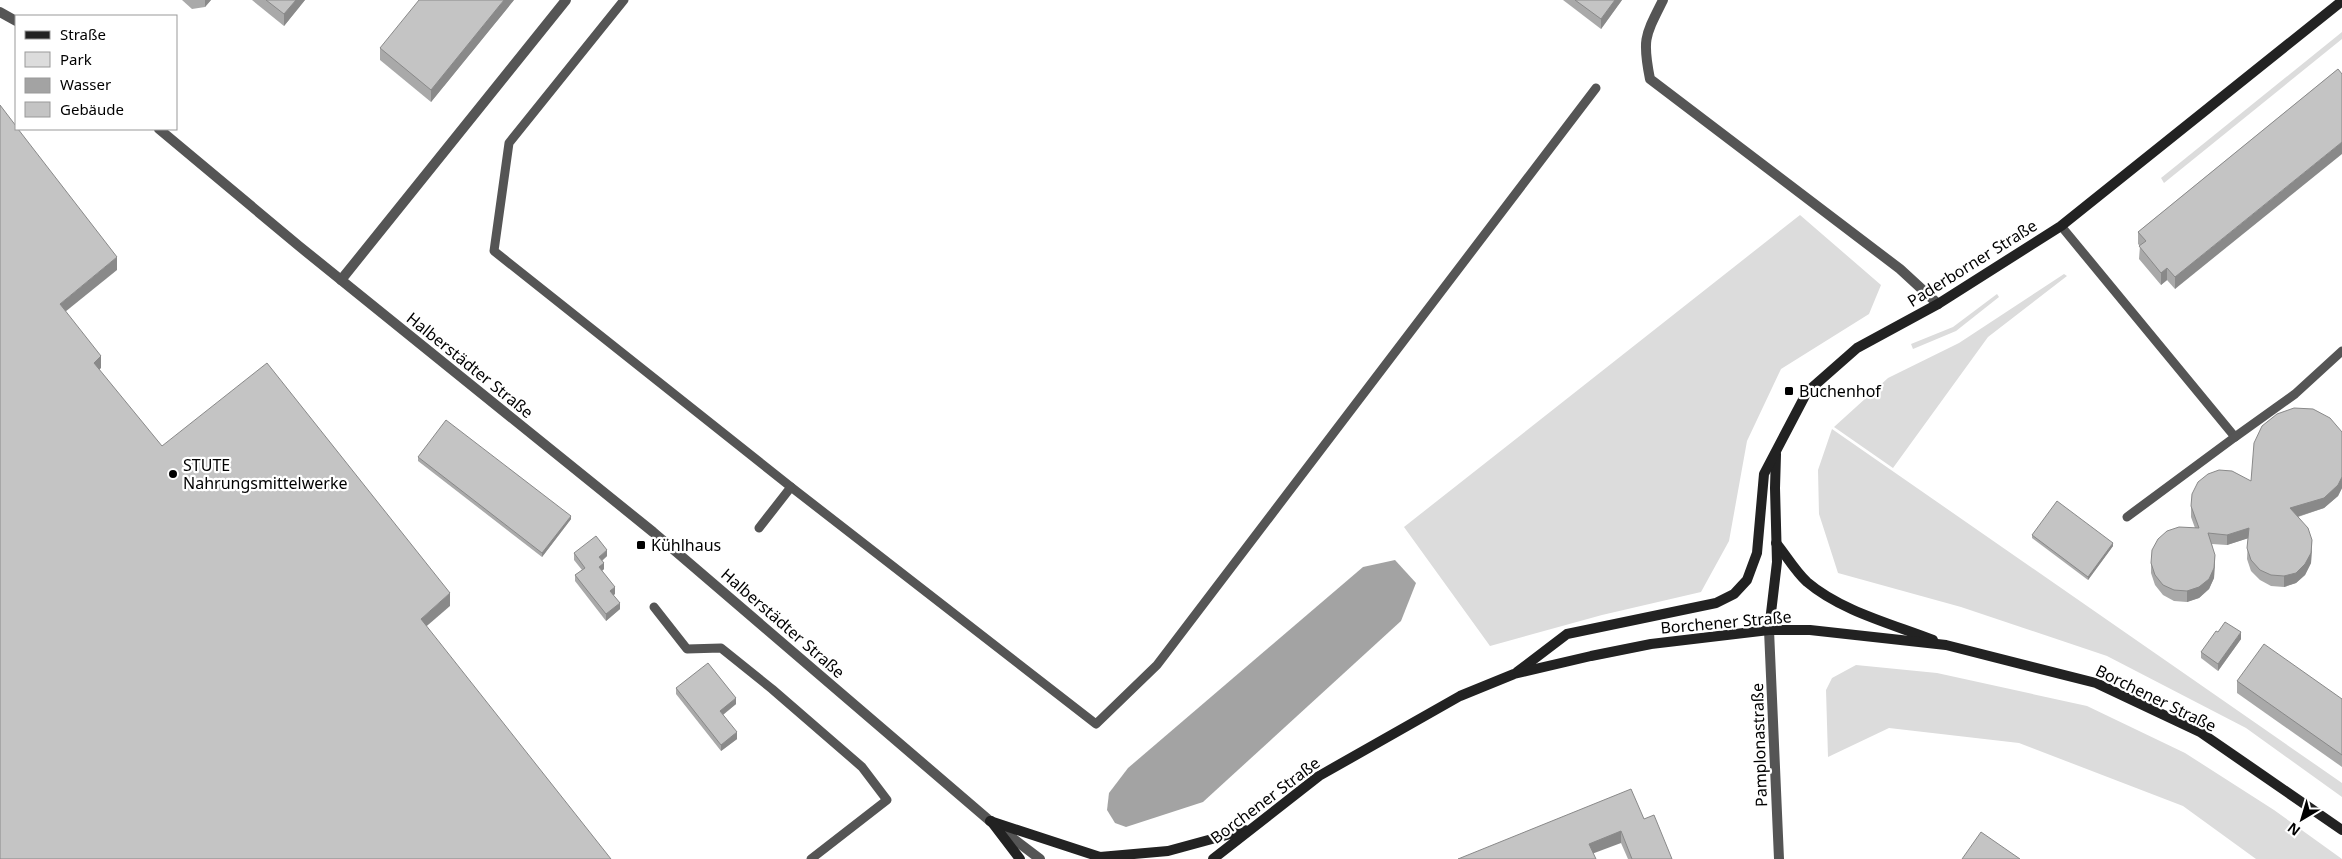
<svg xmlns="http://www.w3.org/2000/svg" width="2342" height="859" font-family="'Noto Sans',sans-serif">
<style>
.green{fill:#dcdcdc}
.water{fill:#a3a3a3}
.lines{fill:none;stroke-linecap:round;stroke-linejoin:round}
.lane{stroke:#555;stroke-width:9}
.street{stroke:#555;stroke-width:10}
.secondary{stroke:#222;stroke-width:10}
.wall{fill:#a9a9a9}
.shaded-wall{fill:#898989}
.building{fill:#c4c4c4;stroke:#898989}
.poi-dot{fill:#000;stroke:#fff;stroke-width:2}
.labels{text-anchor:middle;stroke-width:4.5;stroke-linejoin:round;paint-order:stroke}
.street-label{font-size:16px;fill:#000;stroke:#fff}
.poi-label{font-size:16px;fill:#000;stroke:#fff;text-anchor:start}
</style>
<rect width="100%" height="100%" fill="#fff"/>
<!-- green -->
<g class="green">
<polygon points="2342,32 2342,39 2164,183 2161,178"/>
<polygon points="1800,215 1881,285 1869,314 1781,369 1747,441 1729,541 1701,592 1602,615 1490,646 1404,527"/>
<polygon points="2064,274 2067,276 1988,337 1893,468 1834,427 1888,378 1959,343"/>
<polygon points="1997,294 1999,297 1956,331 1913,349 1911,344 1953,327"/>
<polygon points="1832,429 2342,783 2342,797 2246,728 2107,656 1961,607 1838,573 1819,514 1818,470"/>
<polygon points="1856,665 1937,673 2087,706 2185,753 2274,810 2342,859 2256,859 2183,806 2019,743 1889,728 1828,757 1826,690 1832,678"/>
</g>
<!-- water -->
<polygon class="water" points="1395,560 1416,583 1401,621 1203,802 1126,827 1115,823 1107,810 1109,793 1128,768 1363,567"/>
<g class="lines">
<!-- lane -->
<g class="lane">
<polyline points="624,0 509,143 494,251 791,487 1096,724 1157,665 1596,88"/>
<polyline points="2061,226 2235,437 2295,394 2342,351"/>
<polyline points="2127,517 2235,437"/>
<polyline points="759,528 791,487"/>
<polyline points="654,607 687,649 721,648 772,689 862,767 887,800 811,859"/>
</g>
<!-- street -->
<g class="street">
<path d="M1663,0C1645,36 1642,39 1650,79L1900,269L1938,304"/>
<polyline points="0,12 16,21"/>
<polyline points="159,129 299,246 653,532 990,821 1040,859"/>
<polyline points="341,280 566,0"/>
<polyline points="1769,630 1779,859"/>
</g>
<!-- secondary -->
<g class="secondary">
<path d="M1776,543C1786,555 1795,571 1807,582C1841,611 1892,624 1933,640"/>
<polyline points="1769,630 1777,562 1775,488 1776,454"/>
<polyline points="1517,672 1567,634 1716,603 1734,594 1747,580 1757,553 1764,474 1807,392 1857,348 1938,304 2061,226 2342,1"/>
<polyline points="990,821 1100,857 1168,851 1245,830"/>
<polyline points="991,821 1020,859"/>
<polyline points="1213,859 1319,776 1460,696 1514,674 1591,656 1651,644 1769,630 1810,630 1946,645 2096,683 2200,732 2342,830"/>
</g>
</g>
<!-- wall -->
<g class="wall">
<polygon points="182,0 211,0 205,7 192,9"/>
<polygon points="252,0 305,0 284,26"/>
<polygon points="514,0 431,102 380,60 380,48"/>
<polygon points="1563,0 1622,0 1601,29"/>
<polygon points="2338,69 2175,289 2167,280 2161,285 2139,259 2140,246 2138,244 2138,232"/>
<polygon points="2342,432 2342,488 2338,496 2324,508 2298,517 2312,551 2311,563 2305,575 2296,583 2284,587 2271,586 2260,580 2251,571 2247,559 2248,538 2227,545 2212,544 2215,565 2214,578 2209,589 2199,598 2187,602 2174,601 2163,595 2155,585 2151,573 2151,563 2195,528 2191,517 2191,506 2251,481"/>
<polygon points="418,457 571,519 542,557 418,461"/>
<polygon points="2032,535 2113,546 2088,580 2032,538"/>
<polygon points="574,553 607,556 602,561 604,569 602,571 615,594 613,595 620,609 606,621 575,581 575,575 582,570 574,560"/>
<polygon points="2218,632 2241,639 2218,671 2201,658 2201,652"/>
<polygon points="2237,681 2342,699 2342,767 2237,693"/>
<polygon points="676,688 736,704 723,715 737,739 721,751 676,694"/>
<polygon points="1644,819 1672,859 1628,859 1621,843 1458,859"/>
</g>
<!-- shaded-wall -->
<g class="shaded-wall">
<polygon points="205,0 211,0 205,7"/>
<polygon points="296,0 305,0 284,26 284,14"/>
<polygon points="504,0 514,0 431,102 431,90"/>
<polygon points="1615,0 1622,0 1601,29 1601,19"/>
<polygon points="2342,142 2342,154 2175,289 2175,277"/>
<polygon points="117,257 117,270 60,316 60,304"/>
<polygon points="2167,268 2167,280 2161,285 2161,273"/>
<polygon points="101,356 101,368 94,375 94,363"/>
<polygon points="2342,477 2342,488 2338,496 2324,508 2290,519 2290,508"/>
<polygon points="571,516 571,519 542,557 542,553"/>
<polygon points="2249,528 2249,538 2227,545 2227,535"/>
<polygon points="2312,540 2311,563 2305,575 2296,583 2284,587 2284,576"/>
<polygon points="2113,543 2113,546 2088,580 2088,577"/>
<polygon points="607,550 607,556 599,563 599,557"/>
<polygon points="2215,555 2214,578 2209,589 2199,598 2187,602 2187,591"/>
<polygon points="604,563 604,569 599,573 599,567"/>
<polygon points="615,587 615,594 610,598 610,591"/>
<polygon points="450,593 450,606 421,631 421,619"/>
<polygon points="620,603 620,609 606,621 606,614"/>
<polygon points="2241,632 2241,639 2218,671 2218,664"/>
<polygon points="736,698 736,704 720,717 720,711"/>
<polygon points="737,732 737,739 721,751 721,745"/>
<polygon points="1621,831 1621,843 1589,855 1589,844"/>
</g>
<!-- building -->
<g class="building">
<polygon points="266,0 296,0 284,14"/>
<polygon points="419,0 504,0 431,90 380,48"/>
<polygon points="1575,0 1615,0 1601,19"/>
<polygon points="2338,69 2342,74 2342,142 2175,277 2167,268 2161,273 2139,246 2146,241 2138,232"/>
<polygon points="0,105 16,126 16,129 18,129 117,257 60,304 101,356 94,363 162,446 267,363 450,593 421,619 611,859 0,859"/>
<polygon points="2294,408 2313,409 2330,418 2342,432 2342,477 2338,485 2324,498 2290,508 2308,528 2312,540 2311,553 2305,564 2296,573 2284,576 2271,575 2260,570 2251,560 2247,548 2249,528 2227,535 2208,533 2215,555 2214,568 2209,579 2199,587 2187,591 2174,590 2163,585 2155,575 2151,563 2152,550 2158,539 2167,531 2179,527 2199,528 2191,506 2192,494 2198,482 2208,474 2219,470 2232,471 2251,481 2254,443 2262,426 2277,414"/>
<polygon points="446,420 571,516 542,553 418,457"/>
<polygon points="2057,501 2113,543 2088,577 2032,535"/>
<polygon points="596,536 607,550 599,557 604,563 599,567 615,587 610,591 620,603 606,614 575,575 585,568 574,553"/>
<polygon points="2225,622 2241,632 2218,664 2201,652 2216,631 2218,632"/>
<polygon points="2264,644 2342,699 2342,755 2237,681"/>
<polygon points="708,663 736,698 720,711 737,732 721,745 676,688"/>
<polygon points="1631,789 1644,819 1654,815 1672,859 1632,859 1621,831 1589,844 1596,859 1458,859"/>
<polygon points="1981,832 2020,859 1962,859"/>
</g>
<!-- markers -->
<g class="poi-dot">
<rect x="1784" y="386" width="10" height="10" rx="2.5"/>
<circle cx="173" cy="474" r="5"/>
<rect x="636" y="540" width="10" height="10" rx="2.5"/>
</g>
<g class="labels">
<!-- street labels -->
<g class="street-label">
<text transform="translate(1972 263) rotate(-32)" y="6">Paderborner Straße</text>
<text transform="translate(470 365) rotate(39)" y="6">Halberstädter Straße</text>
<text transform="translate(1726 622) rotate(-5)" y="6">Borchener Straße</text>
<text transform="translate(783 623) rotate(41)" y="6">Halberstädter Straße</text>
<text transform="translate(2156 698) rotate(26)" y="6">Borchener Straße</text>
<text transform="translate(1759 745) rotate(-92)" y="6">Pamplonastraße</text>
<text transform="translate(1265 800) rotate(-37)" y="6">Borchener Straße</text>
</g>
<!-- poi labels -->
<g class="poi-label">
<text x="1799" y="397">Buchenhof</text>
<text x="183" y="471">STUTE<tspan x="183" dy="18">Nahrungsmittelwerke</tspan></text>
<text x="651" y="551">Kühlhaus</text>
</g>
</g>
<!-- legend -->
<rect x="15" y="15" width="162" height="115" fill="#ffffff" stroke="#999999"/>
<rect x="25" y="31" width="25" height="8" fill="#222222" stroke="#999999"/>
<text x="60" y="40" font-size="15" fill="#000000">Straße</text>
<rect x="25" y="52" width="25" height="15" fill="#dcdcdc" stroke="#999999"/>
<text x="60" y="65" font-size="15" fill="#000000">Park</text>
<rect x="25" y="78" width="25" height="15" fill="#a3a3a3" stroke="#999999"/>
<text x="60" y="90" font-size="15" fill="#000000">Wasser</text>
<rect x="25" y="102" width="25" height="15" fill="#c4c4c4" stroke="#999999"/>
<text x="60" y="115" font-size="15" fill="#000000">Gebäude</text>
<!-- north arrow -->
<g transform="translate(2302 819) rotate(218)" stroke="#ffffff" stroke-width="4" paint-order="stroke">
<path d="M0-4L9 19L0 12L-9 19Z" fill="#000000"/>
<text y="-8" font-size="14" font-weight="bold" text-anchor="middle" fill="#000000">N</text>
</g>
</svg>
